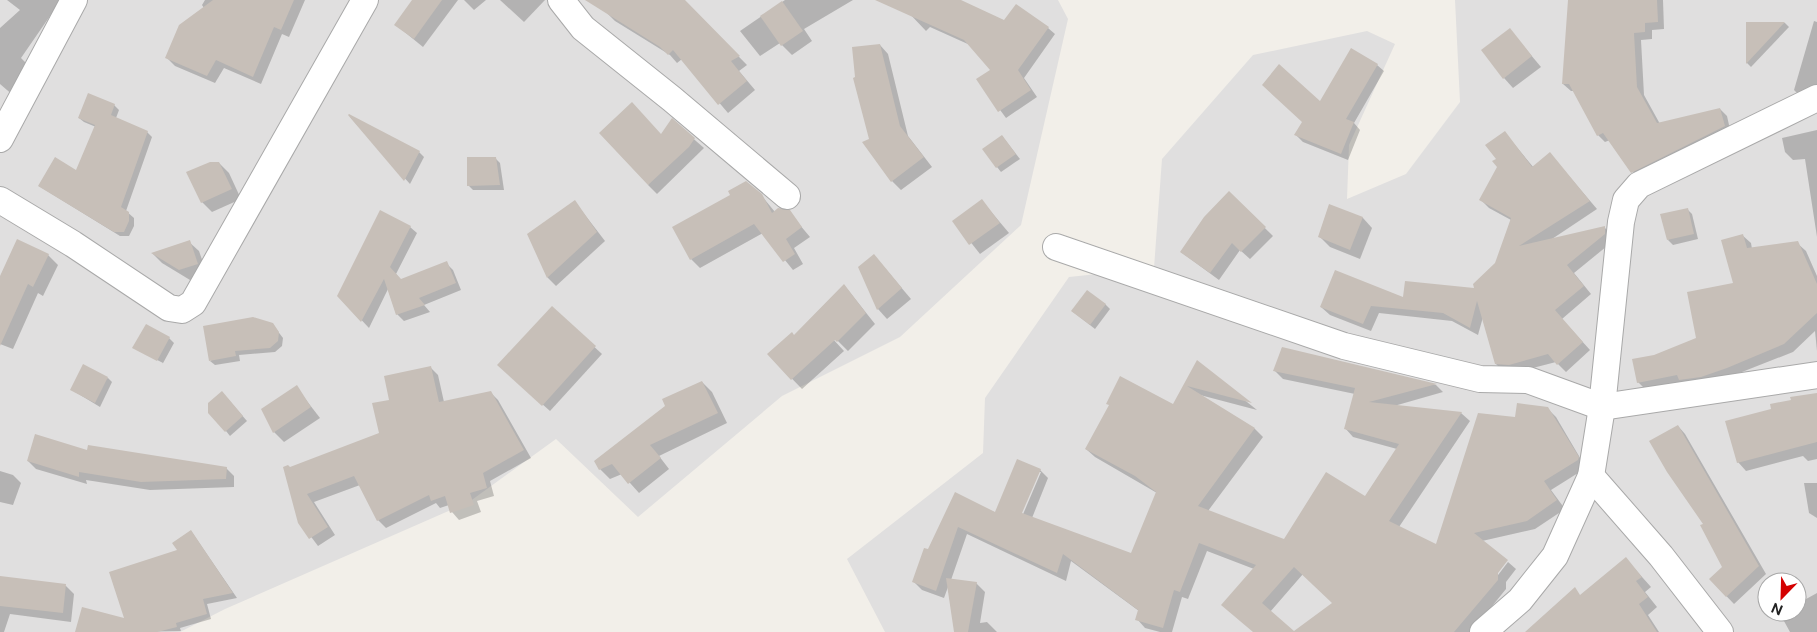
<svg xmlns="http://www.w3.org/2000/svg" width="1817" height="632" font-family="'Public Sans',sans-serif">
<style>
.residential{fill:#e0dfdf;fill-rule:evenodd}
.shadow{fill:#0003;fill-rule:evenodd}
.building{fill:#c7bfb8;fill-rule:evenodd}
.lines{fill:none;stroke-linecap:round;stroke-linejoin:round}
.street-casing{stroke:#a9a9a9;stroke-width:28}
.street{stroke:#fff;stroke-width:26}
</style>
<rect width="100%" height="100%" fill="#f2efe9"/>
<!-- residential -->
<g class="residential">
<polygon points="0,0 1058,0 1068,19 1021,225 900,337 782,396 638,517 556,439 469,502 225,609 180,632 0,632"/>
<path d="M1455,0H1817V632H885L847,559L983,453L985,398L1069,277L1154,268L1162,159L1253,55L1367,31L1395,44L1349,145L1347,199L1406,174L1460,102ZM1767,582H1797V612H1767Z"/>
</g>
<!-- shadow -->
<g class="shadow">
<polygon points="7,0 61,0 21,58 32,69 14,96 0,84 0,28 20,10"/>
<polygon points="205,0 305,0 289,37 282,34 261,84 224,68 215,83 175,66 167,58 204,8 202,5"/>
<polygon points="414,0 458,0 423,47 396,25"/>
<polygon points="464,0 486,0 474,10"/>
<polygon points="500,0 545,0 524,22"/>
<polygon points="614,0 683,0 747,65 739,71 755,90 728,113 682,59 677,63 670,55 615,21 606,12"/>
<polygon points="785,0 853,0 804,29 812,41 792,55 780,43 760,56 740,31"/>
<polygon points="910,0 957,0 1005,21 1048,28 1055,34 1024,78 1037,97 1006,118 978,80 992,70 970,45 930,27 926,31 907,11"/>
<polygon points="1569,0 1663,0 1664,29 1652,30 1652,39 1641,40 1644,95 1660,124 1720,109 1727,116 1731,134 1639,179 1610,140 1605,142 1598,135 1574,91 1571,91 1563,84"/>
<polygon points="1814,21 1817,22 1817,90 1799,95 1794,90"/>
<polygon points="1785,23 1789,27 1751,67 1747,63 1747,24"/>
<polygon points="1510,30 1541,67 1513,88 1504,78"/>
<polygon points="880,45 888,54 908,136 932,167 901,190 892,181 871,140"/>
<polygon points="1377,65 1384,71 1354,123 1360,130 1348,160 1303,142 1296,135"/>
<polygon points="114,105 119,110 116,118 147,132 152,137 126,211 134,218 134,226 129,236 120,236 39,186 77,172 96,127 84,122 79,118"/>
<polygon points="350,117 419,152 424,157 410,184"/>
<polygon points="672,120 704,148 657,194 648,185"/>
<polygon points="1817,130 1817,237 1805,159 1793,160 1785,152 1782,138"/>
<polygon points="1505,133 1534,168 1550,154 1597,209 1549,241 1605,228 1613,236 1612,242 1574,273 1591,294 1562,319 1590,350 1566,372 1556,362 1517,372 1504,372 1496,364 1483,317 1478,335 1452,321 1379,313 1371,331 1330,315 1321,307 1475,289 1496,263 1511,220 1489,208 1481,200 1499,167 1498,159"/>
<polygon points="1002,136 1020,159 1001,172 997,167"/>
<polygon points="495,158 500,163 504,190 473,190 468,185"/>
<polygon points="219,163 229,173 241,199 212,212 202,202 188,173"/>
<polygon points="1229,193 1273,236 1250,259 1240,250 1219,280 1181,252"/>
<polygon points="761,195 775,212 789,212 810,237 794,248 803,264 793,270 763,233 700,268 691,259"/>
<polygon points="982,201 1009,233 980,254 954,221"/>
<polygon points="575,202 605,241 556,286 548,278 529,235"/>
<polygon points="1330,206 1363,218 1372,228 1360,259 1330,247 1320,237"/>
<polygon points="1687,209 1692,214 1698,239 1673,245 1668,240"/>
<polygon points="410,227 417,233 396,274 401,280 446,263 453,270 461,290 424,305 430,312 404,321 397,314 388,289 369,328 339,296"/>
<polygon points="1742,235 1751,243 1752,249 1797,243 1806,251 1817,276 1817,351 1815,331 1793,352 1709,385 1646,390 1638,382 1655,356 1697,339 1735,284"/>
<polygon points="189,242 199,251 207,274 190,280 162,263 153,254"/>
<polygon points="48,255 58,265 43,296 38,293 13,349 0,344 0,278"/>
<polygon points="883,266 911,299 887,319 878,309"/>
<polygon points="844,285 875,324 848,351 834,337 832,338 844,351 802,389 769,355 794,336"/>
<polygon points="1105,304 1110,309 1095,329 1072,311"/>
<polygon points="552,308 602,354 550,411 505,371"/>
<polygon points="273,325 283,338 282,346 275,352 239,355 240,361 215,365 210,361"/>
<polygon points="169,338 174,343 162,365 163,363 134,348"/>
<path d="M1282,348L1436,385L1443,392L1394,406L1461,413L1470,421L1399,527L1437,546L1516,418L1547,408L1556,417L1586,468L1551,490L1565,509L1535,529L1482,541L1493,577L1495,579L1508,562L1516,569L1506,582V589L1471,632H1296L1334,603L1303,574L1270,612L1263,632H1253L1254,569L1207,551L1188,599L1182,597L1172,632H1160L1145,628L1137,619L1139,611L1071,561L1066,581L967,534L951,580L976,583L985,592L980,623L987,622L997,632H955L948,587L944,598L922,590L914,582L956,494L996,513L1040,470L1048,478L1032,518L1132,555L1157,493L1095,457L1086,449L1173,406L1197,362L1257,410L1200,395L1255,429L1263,437L1208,511L1285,541L1365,497L1397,449L1353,437L1345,428L1355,394L1283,379L1275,371ZM1038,472H1041L1021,519L1019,518Z"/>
<polygon points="430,367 438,375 444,402 490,392 498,400 531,458 490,481 494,496 477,501 481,512 459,520 452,512 449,505 440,508 436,503 386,528 378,520 360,485 314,502 335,535 318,546 300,522 290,469 381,434 390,401"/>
<polygon points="108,378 112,382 100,407 72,390"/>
<polygon points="702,382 712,392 727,423 659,456 669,469 639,493 622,474 610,479 600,469"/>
<polygon points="296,387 320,418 284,442 274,432"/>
<polygon points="1817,395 1817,459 1808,461 1803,456 1746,471 1738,462 1773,409"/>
<polygon points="227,398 247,421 230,436 226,431"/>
<polygon points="1678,426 1685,434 1766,574 1734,604 1710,579 1724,567"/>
<polygon points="88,452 226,468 234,476 234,487 150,490 86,480 87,484 36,469 28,461"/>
<polygon points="0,471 13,475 21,483 13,505 0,502"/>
<polygon points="1804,483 1817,483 1817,518 1809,513"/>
<polygon points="191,531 237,598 207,604 211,619 180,628 181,631 130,632"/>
<polygon points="1626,559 1651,587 1645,592 1657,607 1648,615 1659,632 1610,632"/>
<polygon points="0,578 66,586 74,594 71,622 10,614 4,632 0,632"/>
<polygon points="1817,593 1817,632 1790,632 1779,612 1797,612 1797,604"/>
</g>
<!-- building -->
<g class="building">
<polygon points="213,0 294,0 281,30 274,27 253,77 216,60 207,76 165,58 179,25"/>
<polygon points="412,0 442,0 414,39 394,25"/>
<polygon points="585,0 685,0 740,56 731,61 747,81 718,105 673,50 668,55 660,47"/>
<polygon points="875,0 961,0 1004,20 1016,4 1049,27 1018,70 1031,90 998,112 976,79 990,70 964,40"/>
<polygon points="1568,0 1657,0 1658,22 1645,23 1645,32 1634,33 1637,87 1657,123 1720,108 1725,126 1631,173 1603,133 1597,136 1569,84 1562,84"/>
<polygon points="782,1 803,31 781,46 760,16"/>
<polygon points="1746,22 1785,22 1746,64"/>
<polygon points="1510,28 1532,56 1503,79 1481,50"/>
<polygon points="880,44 900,126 924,157 891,182 862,142 869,139 853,78 855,77 852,47"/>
<polygon points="1351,48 1378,64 1346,119 1354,122 1341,154 1294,135 1302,122 1262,85 1279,64 1320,101"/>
<polygon points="88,93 115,104 111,115 148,131 121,207 129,212 129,221 124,232 114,232 38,186 55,157 76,170 95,125 78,118"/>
<polygon points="632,102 661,134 672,118 695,138 689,147 648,185 599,133"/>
<polygon points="349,114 420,151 404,181 348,115"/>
<polygon points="1505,131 1532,167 1550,152 1590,201 1519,246 1605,226 1605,234 1567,265 1584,286 1555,310 1583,342 1557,365 1548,354 1509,365 1495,364 1477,301 1470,328 1443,313 1371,306 1363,324 1320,307 1335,270 1403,297 1405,281 1474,288 1473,284 1495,263 1511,218 1479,200 1497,167 1492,161 1496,159 1485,145"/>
<polygon points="1002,135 1016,154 996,168 982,149"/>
<polygon points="467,157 496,157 500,185 467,186"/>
<polygon points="210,162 219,162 232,189 201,203 186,172"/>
<polygon points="746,181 762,194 772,213 778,208 790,210 802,227 786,239 795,254 783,262 754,224 690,260 672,227 730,195 728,191"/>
<polygon points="1229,191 1266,227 1241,252 1232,243 1210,273 1180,252 1204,217"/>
<polygon points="982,199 1000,223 969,245 952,221"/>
<polygon points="575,200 597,232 547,278 527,234"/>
<polygon points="1329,204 1363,217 1350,250 1318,237"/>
<polygon points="1688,208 1694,234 1667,240 1660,214"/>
<polygon points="380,210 411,226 390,267 401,279 447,261 456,283 419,298 425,305 396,315 384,279 361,322 337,296"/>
<polygon points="1743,234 1747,248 1798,241 1817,284 1817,313 1784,344 1727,368 1701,377 1679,380 1677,375 1637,383 1632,359 1654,355 1696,338 1687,292 1733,283 1721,240"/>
<polygon points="17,239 49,254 33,287 28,284 0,346 0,276"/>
<polygon points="190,240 198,264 179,270 151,253"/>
<polygon points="874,254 902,288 877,310 858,267"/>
<polygon points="844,284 866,313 837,342 835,340 791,380 767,354 792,332 794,335"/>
<polygon points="1087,290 1106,304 1090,325 1071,311"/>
<polygon points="552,306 596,346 542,406 497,365"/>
<polygon points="253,317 273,323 279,332 278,341 270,348 235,351 236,356 209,361 203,326"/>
<polygon points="146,324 170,337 157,361 132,348"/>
<path d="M1282,347L1437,384L1369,402L1462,412L1389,521L1436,544L1478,413L1515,417L1517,403L1548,407L1579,457L1578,460L1544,481L1557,500L1527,521L1474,533L1508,560L1498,573V580L1454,632H1253L1221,605L1256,565L1199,543L1180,592L1174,590L1163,628L1135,620L1138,610L1063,554L1057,573L958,527L936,591L912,582L924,548L928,549L955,492L995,512L1017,459L1041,469L1022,513L1131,553L1156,492L1135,476L1085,449L1109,405L1106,404L1120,376L1173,404L1197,360L1252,403L1187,386L1255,428L1198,506L1284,539L1326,472L1365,496L1399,444L1344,429L1355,388L1273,371ZM1294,567L1332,603L1294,631L1262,603Z"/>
<polygon points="83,364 108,377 95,403 70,390"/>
<polygon points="431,366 439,402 491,391 524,450 483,473 487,488 470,493 474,505 450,513 445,496 431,501 429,495 377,521 354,476 307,494 328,527 309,539 298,523 283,467 288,465 290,467 379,433 372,403 389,400 384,376"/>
<polygon points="702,381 718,413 650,445 661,458 628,484 612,464 599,470 594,461 665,406 662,399"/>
<polygon points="297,385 311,407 273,433 261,409"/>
<polygon points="222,391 243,416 225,432 208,413 208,403"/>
<polygon points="1817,393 1817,442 1737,463 1725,421 1771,409 1770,404 1791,400 1790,397"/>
<polygon points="1678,425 1759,566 1726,597 1709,579 1722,567 1700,525 1703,524 1667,472 1649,441"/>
<polygon points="35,434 87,450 88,445 227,467 226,479 141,482 79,472 79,477 27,461"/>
<polygon points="191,530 233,593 203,599 207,614 176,623 177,627 157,632 75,632 82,607 124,618 109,572 177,550 172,543"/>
<polygon points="1626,557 1642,577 1636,581 1648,597 1639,604 1657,632 1525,632 1575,587 1580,595"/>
<polygon points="0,576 66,584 63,613 0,606"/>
<polygon points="946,578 977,582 968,632 954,632"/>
</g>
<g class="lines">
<!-- street casing -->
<g class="street-casing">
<g id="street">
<polyline points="561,0 583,28 672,99 787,196"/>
<polyline points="0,139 74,0"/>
<polyline points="0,200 73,244 169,308 182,310 193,303 365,0"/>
<polyline points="1056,247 1344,346 1480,379 1528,380 1602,407 1817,375"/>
<polyline points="1591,476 1661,556 1720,632"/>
<polyline points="1483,632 1520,600 1555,556 1591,476 1602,407 1621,222 1626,200 1639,185 1817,98"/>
</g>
</g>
<!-- street -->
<use href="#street" class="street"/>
</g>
<!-- north arrow -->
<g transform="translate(1782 597) rotate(203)"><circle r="24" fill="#ffffff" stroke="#a7a7a7"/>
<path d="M0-4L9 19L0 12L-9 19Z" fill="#d40000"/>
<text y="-8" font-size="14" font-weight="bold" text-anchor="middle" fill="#222222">N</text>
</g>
</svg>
